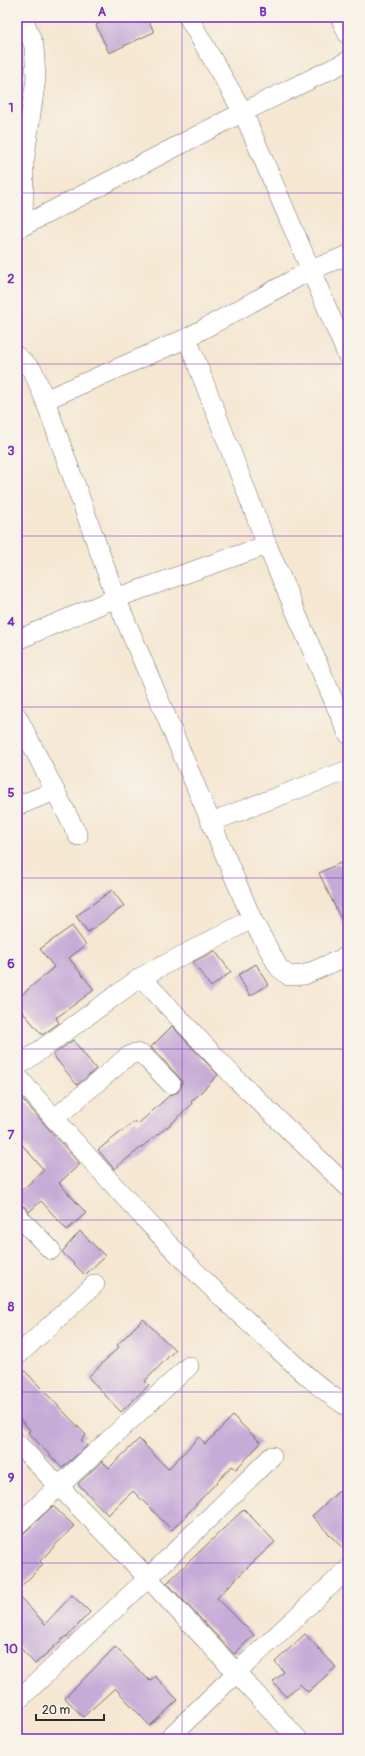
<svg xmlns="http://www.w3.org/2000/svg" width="365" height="1756" font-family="Pangolin,sans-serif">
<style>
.building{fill:#c6aad7}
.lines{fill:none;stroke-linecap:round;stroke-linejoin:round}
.minor-casing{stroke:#726d65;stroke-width:20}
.minor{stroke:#fff;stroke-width:19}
.grid{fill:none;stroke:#7b2cbf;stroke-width:1;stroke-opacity:0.55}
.neatline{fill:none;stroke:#7b2cbf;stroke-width:1.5}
.grid-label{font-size:13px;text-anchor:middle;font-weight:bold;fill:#7b2cbf}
</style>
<rect width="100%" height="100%" fill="#f7f3e8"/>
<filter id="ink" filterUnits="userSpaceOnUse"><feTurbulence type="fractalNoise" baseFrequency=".025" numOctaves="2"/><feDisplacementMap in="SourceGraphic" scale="8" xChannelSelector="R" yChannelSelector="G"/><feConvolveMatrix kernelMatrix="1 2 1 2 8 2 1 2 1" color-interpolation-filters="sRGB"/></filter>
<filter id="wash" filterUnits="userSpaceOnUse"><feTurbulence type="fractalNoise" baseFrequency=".012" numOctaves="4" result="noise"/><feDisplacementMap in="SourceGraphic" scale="16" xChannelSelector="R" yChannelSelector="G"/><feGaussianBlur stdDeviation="0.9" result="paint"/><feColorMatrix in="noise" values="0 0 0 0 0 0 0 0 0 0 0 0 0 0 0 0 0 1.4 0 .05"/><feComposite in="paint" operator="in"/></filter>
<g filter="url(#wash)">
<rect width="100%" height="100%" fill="#f5e7d2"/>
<g id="blocks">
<!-- building -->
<g class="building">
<polygon points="113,17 147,17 154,32 109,53 96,25"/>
<polygon points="340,863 348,879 348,934 319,873"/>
<polygon points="112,890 124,906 88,932 76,916"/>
<polygon points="72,926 86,945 69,958 94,990 56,1018 59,1023 42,1035 17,1005 17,999 54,967 40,949"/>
<polygon points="215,951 231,972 211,987 193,962"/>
<polygon points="256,964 268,985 250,996 238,975"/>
<polygon points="172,1026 218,1075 191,1102 192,1104 172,1123 114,1169 98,1150 135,1121 138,1124 170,1095 178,1092 181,1087 182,1082 179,1077 151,1047"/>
<polygon points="73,1040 96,1069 77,1085 53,1055"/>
<polygon points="17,1093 80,1164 59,1183 86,1213 67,1230 41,1201 29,1212 25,1207 17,1204 17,1195 44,1170 17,1139"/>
<polygon points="80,1231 105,1256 85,1275 62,1252"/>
<polygon points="143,1319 175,1350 145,1381 149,1385 121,1412 88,1377 119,1347 117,1345"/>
<polygon points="20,1366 86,1435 81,1440 87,1446 62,1468 28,1432 30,1430 17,1416 17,1367"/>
<polygon points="233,1416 261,1443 236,1469 232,1466 172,1530 133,1491 108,1515 78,1484 102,1461 109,1468 139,1439 168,1469 199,1437 205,1444"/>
<polygon points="339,1491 348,1500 348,1554 312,1516"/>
<polygon points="53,1506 74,1526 40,1561 43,1565 17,1590 17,1537 24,1533"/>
<polygon points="244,1509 275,1542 251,1564 217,1598 254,1635 234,1654 167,1583"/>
<polygon points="17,1594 45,1624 72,1595 90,1612 67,1637 66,1636 35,1664 17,1644"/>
<polygon points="305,1634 336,1667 308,1692 300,1684 286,1697 273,1682 284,1672 275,1662"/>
<polygon points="115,1647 150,1681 155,1676 178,1700 150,1726 115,1688 83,1717 65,1698"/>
</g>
</g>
</g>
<g filter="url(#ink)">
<use href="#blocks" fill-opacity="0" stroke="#726d65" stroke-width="1"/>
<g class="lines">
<!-- minor casing -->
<g class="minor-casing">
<g id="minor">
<polyline points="23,17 34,46 36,78 24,163 23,225"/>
<polyline points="188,17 243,112 348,357"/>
<polyline points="340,17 348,35"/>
<polyline points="17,229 243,112 348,61"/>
<polyline points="187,338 267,545 348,734"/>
<polyline points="17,356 33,371 45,400 116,598 252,919 279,968 289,976 304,975 348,956"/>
<polyline points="45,400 187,338 311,270 348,255"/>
<polyline points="17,640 116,598 267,545"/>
<polyline points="17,716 78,836"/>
<polyline points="17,806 55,791"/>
<polyline points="211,822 348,770"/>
<polyline points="141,977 238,1081 348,1187"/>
<polyline points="17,1067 141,977 252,919"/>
<path d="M17,1076C97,1167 176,1259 267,1339C293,1363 318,1388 348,1407"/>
<polyline points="54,1119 127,1057 135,1053 143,1055 171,1084"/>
<polyline points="17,1215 51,1250"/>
<polyline points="17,1356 95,1284"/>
<polyline points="17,1443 148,1578 298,1739"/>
<polyline points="17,1525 189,1366"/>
<polyline points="17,1701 148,1578 272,1456"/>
<polyline points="168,1739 236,1673 348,1569"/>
</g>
</g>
<!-- minor -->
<use href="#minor" class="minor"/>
</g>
</g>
<!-- grid -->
<path class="grid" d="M182,17V1739M17,193H348M17,364H348M17,536H348M17,707H348M17,878H348M17,1049H348M17,1220H348M17,1392H348M17,1563H348"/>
<!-- margin -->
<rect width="365" height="1756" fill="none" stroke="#f7f3e8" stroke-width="44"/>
<!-- scale -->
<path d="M36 1714v6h68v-6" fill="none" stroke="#2b2b2b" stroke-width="2"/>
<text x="42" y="1714" font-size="12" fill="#2b2b2b" stroke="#f7f3e8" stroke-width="3" paint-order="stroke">20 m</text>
<rect x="22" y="22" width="321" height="1712" class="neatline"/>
<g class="grid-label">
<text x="102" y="16">A</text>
<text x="263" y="16">B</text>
<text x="11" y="112">1</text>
<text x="11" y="283">2</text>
<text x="11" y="455">3</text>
<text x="11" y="626">4</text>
<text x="11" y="797">5</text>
<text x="11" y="968">6</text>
<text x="11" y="1139">7</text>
<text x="11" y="1311">8</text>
<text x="11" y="1482">9</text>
<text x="11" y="1653">10</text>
</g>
</svg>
